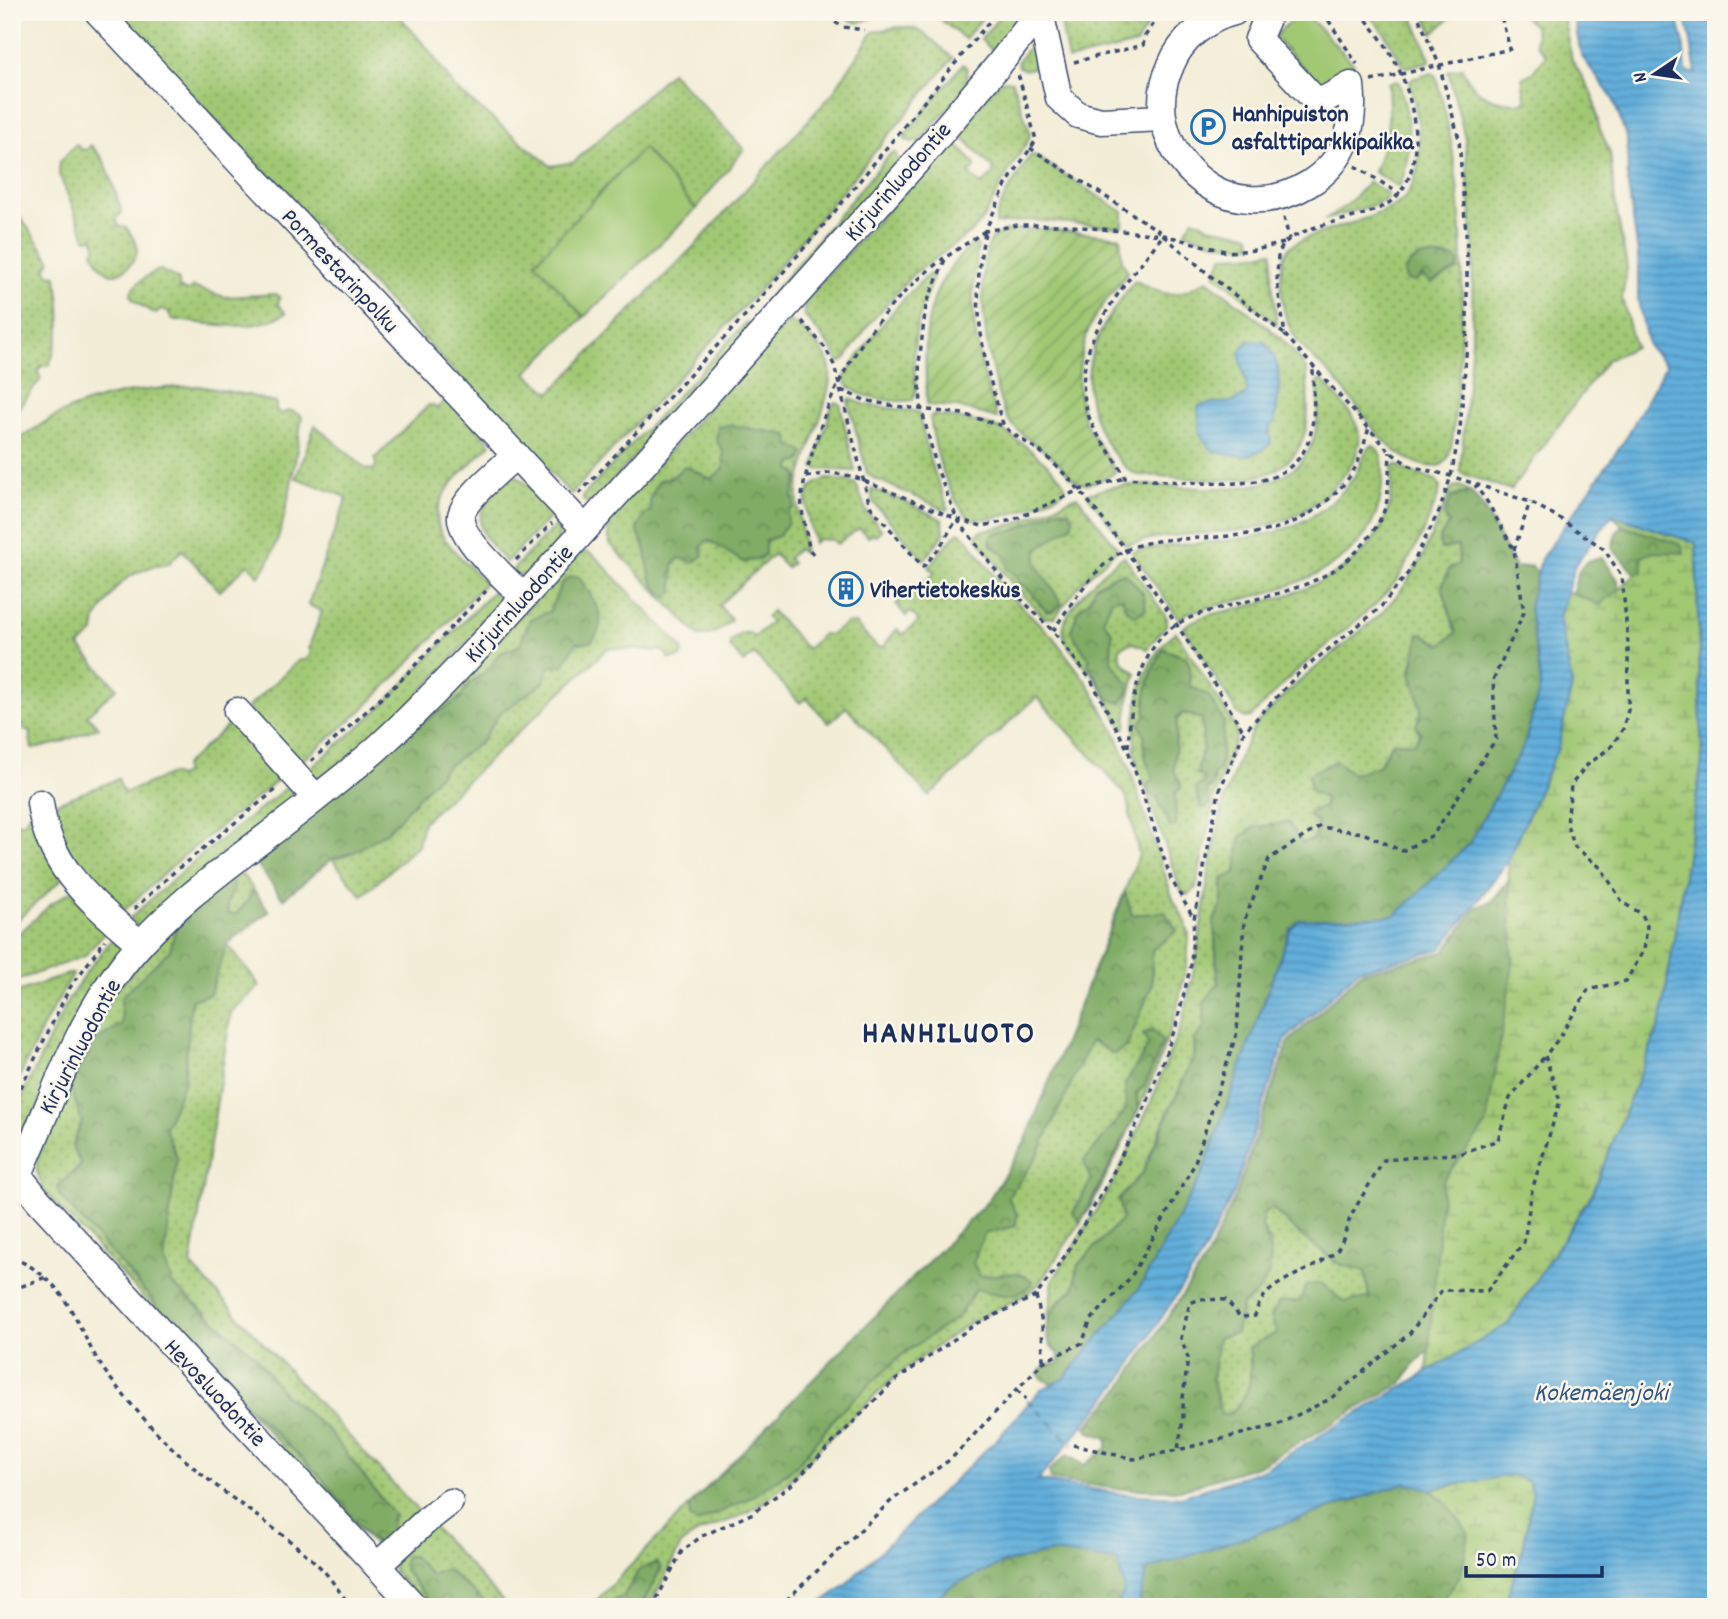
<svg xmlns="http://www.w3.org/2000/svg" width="1728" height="1619" font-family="Dekko,sans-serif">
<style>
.grass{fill:url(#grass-dots);stroke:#5e7c68;stroke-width:2}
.forest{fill:url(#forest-crowns);stroke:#4e6e62;stroke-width:2;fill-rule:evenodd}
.wetland{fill:url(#wetland-marsh);stroke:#5e7c68;stroke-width:2}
.garden{fill:url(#garden-furrows);stroke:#5e7c68;stroke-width:2}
.pitch{fill:#a1c873;stroke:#5e7c68;stroke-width:2}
.water{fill:url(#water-rules);stroke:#3e6f9c;stroke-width:2;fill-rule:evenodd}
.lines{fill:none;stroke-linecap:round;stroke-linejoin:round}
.ferry{stroke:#305584;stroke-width:2;stroke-dasharray:9 7;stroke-linecap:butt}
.minor-casing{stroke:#3b4c70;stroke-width:29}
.path{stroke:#3b4c70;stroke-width:3.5;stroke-dasharray:5 5;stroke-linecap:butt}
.minor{stroke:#fff;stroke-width:26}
.labels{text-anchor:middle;stroke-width:5;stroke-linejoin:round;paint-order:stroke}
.poi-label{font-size:24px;font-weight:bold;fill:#1b2f5e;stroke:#fbf7ec;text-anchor:start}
.street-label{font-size:24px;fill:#1b2f5e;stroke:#fbf7ec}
.water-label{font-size:26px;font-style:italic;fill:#305584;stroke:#fbf7ec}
.district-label{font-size:32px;font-weight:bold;letter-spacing:2px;fill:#1b2f5e;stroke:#fbf7ec}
</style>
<defs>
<pattern id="grass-dots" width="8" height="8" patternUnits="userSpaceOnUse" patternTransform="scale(1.75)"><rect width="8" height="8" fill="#a1c873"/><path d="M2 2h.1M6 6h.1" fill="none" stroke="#82a362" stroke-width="1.8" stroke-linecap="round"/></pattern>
<pattern id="forest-crowns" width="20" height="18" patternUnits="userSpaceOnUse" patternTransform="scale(1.75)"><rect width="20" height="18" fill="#80ac65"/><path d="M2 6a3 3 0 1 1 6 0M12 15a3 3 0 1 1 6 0" fill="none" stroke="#688c56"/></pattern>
<pattern id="wetland-marsh" width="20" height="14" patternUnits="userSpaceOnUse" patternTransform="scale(1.75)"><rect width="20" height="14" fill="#a1c873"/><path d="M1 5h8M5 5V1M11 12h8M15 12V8" fill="none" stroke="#82a362"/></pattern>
<pattern id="garden-furrows" width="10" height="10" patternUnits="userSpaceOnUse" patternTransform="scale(1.75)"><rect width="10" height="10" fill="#a1c873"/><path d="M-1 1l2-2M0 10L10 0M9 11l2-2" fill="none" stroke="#82a362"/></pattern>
<pattern id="water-rules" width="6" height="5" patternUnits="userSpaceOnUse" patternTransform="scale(1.75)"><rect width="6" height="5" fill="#62afdb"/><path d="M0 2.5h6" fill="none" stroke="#508fb5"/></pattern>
</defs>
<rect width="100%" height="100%" fill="#fbf7ec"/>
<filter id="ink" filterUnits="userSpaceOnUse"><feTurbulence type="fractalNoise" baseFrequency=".0143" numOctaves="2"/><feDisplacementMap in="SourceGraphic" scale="14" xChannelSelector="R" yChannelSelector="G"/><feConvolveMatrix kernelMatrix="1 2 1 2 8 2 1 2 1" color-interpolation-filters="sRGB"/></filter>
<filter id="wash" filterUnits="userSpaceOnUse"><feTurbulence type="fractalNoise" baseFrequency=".00686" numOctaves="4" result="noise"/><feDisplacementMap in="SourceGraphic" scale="28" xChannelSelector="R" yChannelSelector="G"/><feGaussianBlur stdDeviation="1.57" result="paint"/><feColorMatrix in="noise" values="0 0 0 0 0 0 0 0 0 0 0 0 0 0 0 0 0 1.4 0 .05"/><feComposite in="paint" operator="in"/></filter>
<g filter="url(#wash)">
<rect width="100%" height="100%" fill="#f3edd7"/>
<!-- grass -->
<g class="grass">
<path d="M113,12H396L428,49L456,89L551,166L574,162L671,72L744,149L696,209L526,373L550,393L703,237L832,94L873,32C919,20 920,30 953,58L760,289L571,494Z"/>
<polygon points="831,12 889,12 858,23"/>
<polygon points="931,12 987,12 965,39"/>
<polygon points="1003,12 1024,12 993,51 981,40"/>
<polygon points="1059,12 1156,12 1136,44 1068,60"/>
<polygon points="1366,12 1411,12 1430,59 1429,62 1406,67 1403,66 1384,32"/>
<polygon points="1424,12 1457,12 1433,33"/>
<path d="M1518,12H1562L1572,60L1593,95L1599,127L1610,153L1615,201L1627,268L1622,298L1635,347L1607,360L1511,490L1463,474L1460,471L1472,341L1473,246L1465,138L1448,71L1462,68C1473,96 1498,106 1526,102L1522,78L1532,73L1546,55C1529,38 1539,46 1535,29C1533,22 1523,17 1518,12Z"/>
<polygon points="1032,43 1037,45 1040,66 1025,70 1019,67 1018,61"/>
<polygon points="963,64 967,68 967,85 921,140 912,142 906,140 904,136"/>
<path d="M1432,73L1436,76C1470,195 1466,320 1452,442C1450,450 1449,461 1441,465C1427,471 1402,457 1392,448C1371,430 1354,400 1335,379C1322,365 1304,352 1295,337C1284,320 1281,300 1281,281C1281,272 1282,257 1287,250C1291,244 1298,242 1304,239C1328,228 1393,215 1406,196C1428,164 1419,118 1410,83L1412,79Z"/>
<polygon points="1004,80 1012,81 1030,132 1029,139 1004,179 985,217 973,231 912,275 869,324 843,362 838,362 833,350 804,315 804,301 950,141 954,142 975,164 975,168 969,174 981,185 993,174 993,168 958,133 995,85"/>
<path d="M1396,81L1399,83C1410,117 1414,152 1400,185L1397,186L1374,172C1387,137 1391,120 1388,83Z"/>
<path d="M76,144L81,149L86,150L91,145L103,159L111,178L122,213L116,218L119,227H126C130,233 136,241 137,248C139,260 118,282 106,271C100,267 96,258 93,252L96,246L94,238L86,239L59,174V163Z"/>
<polygon points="891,153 895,153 899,161 897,166 771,307 765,308 763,304"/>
<path d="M1034,155L1123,212V225L1118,227L1032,220L996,224C994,207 1021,172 1030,156Z"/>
<polygon points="1369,182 1388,194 1388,198 1377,204 1324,220 1348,204"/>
<path d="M12,205L51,261L46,267L48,274L56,275C63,314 63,329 49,366H41L38,373L41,379L12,416Z"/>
<path d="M1193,219L1213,228L1247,234L1250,236L1253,245C1227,247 1208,241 1185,232Z"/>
<polygon points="1271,251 1273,253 1272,282 1277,325 1215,274 1223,256 1255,255"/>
<path d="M161,270L179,280V288L187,291L193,287L225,297L276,294L280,297L278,305L286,313C253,334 207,324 171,319L169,312L161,309L156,314C149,310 134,303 131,296C128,287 153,271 161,270Z"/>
<path d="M929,274L933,275V278C921,306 912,336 914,366C914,377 919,390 913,400C895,403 849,398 844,378C869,339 895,305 929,274Z"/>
<path d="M1135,280C1166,299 1177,298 1207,280C1231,299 1299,345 1307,373C1307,395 1311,422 1301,443C1296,455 1284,467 1271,472C1240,486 1172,476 1137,475C1124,469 1111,451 1104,439C1070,373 1095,333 1135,280Z"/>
<path d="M787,322H792L797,325C809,337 827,351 830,368C834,394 803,458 798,489C795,511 805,532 803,553L798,549L788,558L792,563L787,568L774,554L719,605L731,620C721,629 713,636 699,636L610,544L607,526L612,514Z"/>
<polygon points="746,323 749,324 749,332 595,500 587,503 583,500 583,496"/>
<path d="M1322,380C1350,413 1378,433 1343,476C1281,553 1208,520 1126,545L1087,494C1102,489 1118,485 1134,485C1186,484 1280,505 1309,450C1320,429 1318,404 1318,381Z"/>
<path d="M198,386L248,395L276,403V411L282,414L290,410L302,416C296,456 285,547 259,576L248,564L220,591L182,550L168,564L150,567L130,576L116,588L96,619L94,633L79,646L117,688L87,715L99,727L60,743L32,749L29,730H22L18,724L12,725V444C26,435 39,425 54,417C98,393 149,388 198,386Z"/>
<path d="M451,399L491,444C469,467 419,502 444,538C456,554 471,568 485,583L408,664L361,711L297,765L247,708L299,660H306L311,653L309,647L322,611L308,605L347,497L296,478L315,425L366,469L373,470L376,466L375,458L429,405L438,408L445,400Z"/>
<polygon points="850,399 866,405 918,412 931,463 948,508 946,510 873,478 867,473 848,401"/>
<polygon points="836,402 840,404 855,471 817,469 814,467 832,405"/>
<path d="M933,415C953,418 977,420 997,428C1013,435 1063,472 1066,489L1060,494C1030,507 1004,521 970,519C945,493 935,452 930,417Z"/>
<path d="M1373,445C1385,453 1383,470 1382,484C1377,580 1260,593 1187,613L1179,619L1132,552C1195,536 1264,551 1320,511C1333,502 1345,490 1354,477C1361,467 1362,451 1373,445Z"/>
<path d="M1397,465L1407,471L1436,480L1440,486L1439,494L1422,535L1398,579L1377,603L1293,674L1251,717L1245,718L1238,714L1184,627C1200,614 1225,612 1245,607C1304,592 1373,571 1390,504C1392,493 1392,479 1392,467Z"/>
<path d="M517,476L556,511L506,562C485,539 469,524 491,495C498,485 505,478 517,476Z"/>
<path d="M828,479L849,481L856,484L866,510L882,530L876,535L873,533L868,537L859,528L837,544L833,540L818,539L814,543C809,518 794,486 828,479Z"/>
<path d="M1460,486L1471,492L1451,497L1449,524L1458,546L1459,565L1442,586L1456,633L1441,645L1424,634L1419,635L1411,673L1422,710L1416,726L1421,733L1414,743L1393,742L1378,766L1353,774L1326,797C1323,812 1317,823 1315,839L1302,843L1240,838L1236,873L1222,880V903L1214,921L1218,984L1204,1002L1205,1026L1194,1040L1195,1053L1175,1101L1169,1109L1143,1172L1119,1199L1122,1219L1078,1265L1074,1289L1059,1301L1047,1325L1053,1280L1114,1181L1149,1107L1182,1022L1196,961L1210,866L1224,800L1240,756L1256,724L1293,687L1382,613L1403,588L1421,560L1451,490L1453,487Z"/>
<polygon points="871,489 906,502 943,520 944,534 924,560 873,502"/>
<polygon points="1077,496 1118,549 1081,583 1055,617 1045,618 1014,586 978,539 977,534 981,531 1016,524"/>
<path d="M558,523C566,543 542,560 530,574L517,575L512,570Z"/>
<path d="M959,532L965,536L1007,592L1053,637L1088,684L1115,732L1129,767L1173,899L1186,922L1189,936L1187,963L1175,1017L1153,1077L1122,1145L1089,1210L1039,1284L1027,1294L971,1322L902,1371L825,1442L782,1488L760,1505L740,1516L700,1532L682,1543L656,1594L645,1607H590L988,1201L1025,1142L1139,855L1126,795L1037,697L929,796L846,707L829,723L806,698L800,703L754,654L744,663L730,647V642L741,633H749L755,637L771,622L766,617L772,611L807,649L823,634L829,635L848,623L855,624L877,647H883L897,629L903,635L919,621L911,612L906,616L896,604L923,580L925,582L935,573L929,567C940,556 947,540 959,532Z"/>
<polygon points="588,552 597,558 681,647 683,652 681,657 670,659 663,651 608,648 423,822 418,845 362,896 332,859 354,852 411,730 579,553"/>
<path d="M1124,556L1167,618V624L1147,649C1136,643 1130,640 1120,648C1118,661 1126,666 1136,673L1128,703L1126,728H1122C1112,710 1104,691 1093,675C1084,663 1068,651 1064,636C1057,612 1106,568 1124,556Z"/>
<path d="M498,586C504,592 507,595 503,603L410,704L323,778L311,777L305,773L377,711Z"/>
<path d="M1176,632L1235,726L1237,735L1215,795L1196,888L1189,895L1184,894L1180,888L1136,761C1130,717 1140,660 1176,632Z"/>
<polygon points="233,721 283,776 181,858 119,915 90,892 46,807 118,779 124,793 171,774 178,777 185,773 184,766"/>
<polygon points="290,785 295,799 141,930 129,919 192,863"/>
<polygon points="36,812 61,880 12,925 12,818 18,823 25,822 28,815"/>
<polygon points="241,873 269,911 227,944 260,986 231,1012 191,1265 423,1516 378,1549 44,1191 37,1172 37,1158 113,994 178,919 237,874"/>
<polygon points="71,891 109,927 85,956 12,982 12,940 51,904"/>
<polygon points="117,933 129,945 17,1147 12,1150 12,1118 67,1002 87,971"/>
<polygon points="68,974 73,974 44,1025 12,1093 12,994"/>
<path d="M1273,1209L1299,1234L1339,1264L1365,1270L1369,1299L1344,1302H1300L1278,1333L1249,1347C1253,1377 1252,1394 1229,1414H1220L1212,1378L1218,1338L1242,1305L1253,1298L1271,1243L1261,1225L1264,1212Z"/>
<polygon points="431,1524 508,1607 427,1607 393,1571 395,1559"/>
</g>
<!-- forest -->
<g class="forest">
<polygon points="1423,256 1455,258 1459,262 1457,270 1431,283 1422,276 1415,282 1406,280 1404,272 1411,262"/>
<path d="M729,425L789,435L790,446L801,450L804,454L801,461L792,464L791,470L796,472L798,477L793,495L794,507L788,512V522L779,536L765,541V554L759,559L743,562L712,542L706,541L701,548L703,555L694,562L679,558L673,565V592L667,597C647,586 650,568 645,548C643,541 638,535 637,528L646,513L651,511L650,498L659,481L673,476L685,466L711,479L724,468L723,451L716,440L718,427Z"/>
<path d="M1471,492L1484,508L1515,568L1532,566L1538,574L1529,607L1541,684L1524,746L1469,844L1394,917L1299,920L1290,929L1203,1172L1140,1287L1064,1379L1054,1384L1043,1380L1038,1373L1046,1365L1058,1364L1059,1354C1032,1333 1053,1305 1074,1289L1078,1265L1122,1219L1119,1199L1143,1172L1195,1053L1194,1040L1205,1026L1204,1002L1218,984L1214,921L1222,903V879L1236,873L1240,838L1253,828L1288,822L1302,843L1315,839L1317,821L1309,817L1310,811L1324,807L1325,798L1310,790L1309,774L1336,761L1353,774L1378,766L1393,742L1414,743L1421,733L1416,726L1422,709L1411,673L1419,635L1424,634L1441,645L1456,633L1442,586L1449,569L1459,564L1458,546L1441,549L1439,539L1449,524L1444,515L1452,497Z"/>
<path d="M1059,509L1069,511L1073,518L1071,526L1037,549L1036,564L1062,604C1040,627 1040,589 1019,584L1016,575L1008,569L1004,554L991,545L990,538L995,533L1013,531Z"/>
<polygon points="1623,526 1681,544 1684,553 1643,572 1635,574 1612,548 1616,533"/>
<path d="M1602,557L1618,580L1619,590L1599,605L1573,594C1578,572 1577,561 1602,557Z"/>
<path d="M1125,573L1143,593L1146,609L1135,616L1126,609L1122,597L1112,599L1103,620L1112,632L1111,661L1128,683L1129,690L1121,703L1109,699L1088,663L1090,659C1081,651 1079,641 1071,631L1078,610L1089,601L1095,586L1117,574Z"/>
<path d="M570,577H579C593,600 612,619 591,642L576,643L563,665L549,667L543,683L500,713L481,742L445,768L388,831L354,852L332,859L283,899L256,863V858L411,730L460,698L469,683L489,670L498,654L519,646L530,619L549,612L562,583Z"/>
<path d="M1163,649L1186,657L1190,666V686L1209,696L1224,722L1220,769L1213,775C1215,783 1215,786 1207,790L1210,804L1207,808H1202L1196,793L1197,787L1204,783L1203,776L1197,774L1200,757L1203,750L1202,719L1183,713L1177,719L1174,771L1181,784L1180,790L1175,793L1176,826L1170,827L1157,797L1151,796L1147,786L1153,778L1145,756L1144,735L1139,724L1146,715C1144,688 1151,671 1163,649Z"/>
<path d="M1563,863L1450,1328L1412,1367L1402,1383L1260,1465L1180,1490L1118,1489L1051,1479L1049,1471L1067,1455L1084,1465L1107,1448V1438L1090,1432L1086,1427L1121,1388L1206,1259L1236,1195L1288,1042L1362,972L1444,952L1476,907L1491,902L1521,866ZM1273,1209L1299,1234L1339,1264L1365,1271L1369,1298L1344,1302L1321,1283L1306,1286L1300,1302H1279L1271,1317L1277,1333L1249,1347C1253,1377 1252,1394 1230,1414H1221L1212,1378L1218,1338L1236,1333L1242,1305C1273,1284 1278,1258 1261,1225L1264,1212Z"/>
<polygon points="230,879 234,886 227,904 228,914 236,914 247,902 253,890 269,911 227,944 210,994 191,1000 184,1082 165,1128 177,1158 164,1260 173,1285 255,1355 282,1392 329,1431 393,1514 391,1536 379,1543 370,1540 319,1475 244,1403 225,1371 187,1342 129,1273 59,1195 58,1186 81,1165 72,1146 82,1121 70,1086 98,1039 122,1024 121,997 170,950 178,919"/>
<path d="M1125,892L1132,915L1165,912L1177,931L1152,950V985L1127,1046L1114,1054L1091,1041L1035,1160L1008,1197L1017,1214L1016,1226L984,1234L973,1263L980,1276L1018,1273L1033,1281C1018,1303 997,1294 976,1289L958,1317L903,1354L837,1415L796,1466L752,1497L697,1523L690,1518V1505L988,1201L1025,1142Z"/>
<polygon points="1152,1029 1163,1042 1145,1085 1136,1094 1139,1109 1080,1223 1073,1213 1091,1181 1084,1161 1126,1110 1125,1084 1149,1045 1143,1035"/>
<polygon points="1405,1483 1431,1489 1451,1509 1469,1534 1461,1575 1438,1607 1138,1607 1147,1570"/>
<polygon points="1053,1552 1118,1561 1125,1591 1115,1607 924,1607 953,1585 1004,1563"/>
<polygon points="405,1556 413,1556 431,1575 446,1569 491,1607 433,1606 404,1570"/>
<path d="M657,1562L661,1568C640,1610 647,1607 600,1607L601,1604L623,1597L639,1570Z"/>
</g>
<!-- wetland -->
<g class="wetland">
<polygon points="1612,515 1696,543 1702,762 1661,1021 1593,1192 1508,1324 1427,1372 1443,1180 1486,1125 1513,965 1508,861 1558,748 1572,685 1559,617 1567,591 1599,605 1619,590 1635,574 1643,572 1642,557 1653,552 1684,553 1681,544 1623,526"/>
<polygon points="1513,1474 1528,1481 1533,1492 1523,1549 1504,1607 1438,1607 1461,1575 1469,1534 1451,1509 1431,1489"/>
</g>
<!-- garden -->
<g class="garden">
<path d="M1046,229L1120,237L1122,261L1128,272C1114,292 1094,312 1086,336C1077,363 1075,399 1087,426C1093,438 1114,463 1115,472C1108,478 1089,486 1080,483C1071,480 1063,467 1057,461C1042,447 1019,436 1008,419C991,392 966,252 998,234C1011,227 1031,230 1046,229Z"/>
<path d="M973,244L978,245C976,261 974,278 973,294C972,336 984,378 997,418L957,407L927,405C924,342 920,288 973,244Z"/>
</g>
<!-- pitch -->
<g class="pitch">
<polygon points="1299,12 1304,12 1354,64 1325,91 1274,37"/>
<polygon points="643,148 696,209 584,317 535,262"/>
</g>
<!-- water -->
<g class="water">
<path d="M1573,12H1676L1683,40L1686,72L1696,73L1690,36L1684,12H1716V1607H1504L1523,1549L1533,1492L1528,1481L1513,1475L1431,1489L1405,1483L1147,1570L1138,1607H1115L1125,1591L1118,1561L1053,1552L1004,1563L953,1585L924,1607H815L842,1588L998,1438L1041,1389L1064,1379L1140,1287L1203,1172L1290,930L1299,920L1395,916L1469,844L1524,746L1541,684L1529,607L1541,559L1626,438L1666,365L1648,346L1638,300V253L1628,186L1627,139L1613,99L1581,55ZM1612,515L1696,543L1702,762L1661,1021L1593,1192L1508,1324L1262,1470L1181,1497L1122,1494L1038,1480L1118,1384L1201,1258L1234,1192L1285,1040L1359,970L1441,949L1508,861L1558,748L1572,685L1559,617L1575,565Z"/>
<path d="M1248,341H1263C1286,364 1279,394 1274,424L1269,428L1271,443C1252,461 1239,456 1214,452L1200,435L1198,407C1217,397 1229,410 1247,393C1247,378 1240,367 1240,352Z"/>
</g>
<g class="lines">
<!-- ferry -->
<polyline class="ferry" points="1026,1399 1073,1445"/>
</g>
</g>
<g filter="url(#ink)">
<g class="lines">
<!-- minor casing -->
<g class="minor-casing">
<g id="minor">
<polyline points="98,12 585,529"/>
<polyline points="1040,12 1059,98 1078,115 1101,121 1163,118"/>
<path d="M1234,12C1208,18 1181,39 1171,65C1169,71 1165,78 1164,85C1152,138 1195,196 1249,199C1290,202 1333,177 1347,138C1353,121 1353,103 1351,85L1318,103L1258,39L1270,12"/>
<path d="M516,455C502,468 464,498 461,516C458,537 509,582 524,597"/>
<polyline points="237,711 316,798"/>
<path d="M40,803C49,870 93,902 140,944"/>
<polyline points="12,1171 19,1176 39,1201 415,1607"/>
<path d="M12,1189C48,1114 71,1033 122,966C172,901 250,851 314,800C337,781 362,763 384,742C420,709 454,673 488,637L918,160L997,67L1040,12"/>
<polyline points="377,1566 427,1520 450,1502"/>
</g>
</g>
<!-- path -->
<g class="path">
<polyline points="818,12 843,27 864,30"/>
<polyline points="1323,12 1357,64"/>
<path d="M1360,12C1376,31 1391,51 1401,74C1418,113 1427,182 1384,206C1354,222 1312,221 1284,243L1278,255L1277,282L1285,335L1390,452L1410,466L1451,476L1530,502L1556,516L1604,549L1622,577L1628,644V710L1623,729L1611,747L1586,766L1571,785L1567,825L1575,847L1601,868L1623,903L1642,914L1647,926L1644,950L1626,981L1588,990L1559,1038L1545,1056L1560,1101L1532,1190L1524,1242L1487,1291L1442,1290L1410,1333L1330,1399L1277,1425L1178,1450L1183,1419V1398L1188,1358L1181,1338L1190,1303L1200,1299L1226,1300L1240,1317L1255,1316C1263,1277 1310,1276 1336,1251C1344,1242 1346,1227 1351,1216C1361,1197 1373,1179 1384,1160L1462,1153L1498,1140L1510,1098L1545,1056"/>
<polyline points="1074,62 1143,45 1145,36 1162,12"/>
<polyline points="1017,77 1019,77 1036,140 1006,185 985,231 1018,225 1062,225 1163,235 1228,252 1255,250 1284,243"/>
<polyline points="1371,81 1510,49 1500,12"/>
<polyline points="1030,148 1162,233"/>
<polyline points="1355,166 1400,194"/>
<polyline points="1284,217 1289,239"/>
<polyline points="985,231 946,257 926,305 919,363 921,407 937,469 957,519 1007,585 1053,631 1091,680 1128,750 1171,879 1193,917"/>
<path d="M985,233C972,288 979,346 996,400C998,407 1000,419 1004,425C1010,435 1033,445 1042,453C1055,464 1069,478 1080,491C1142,566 1193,649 1244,732"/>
<polyline points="802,321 826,349 834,365 870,506 923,567 938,550 957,519"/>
<path d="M1284,334L1207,273L1163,235C1124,287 1065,346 1089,417C1097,440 1116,456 1125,478C1161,480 1245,490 1275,476C1288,470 1300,460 1306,447C1317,424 1313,392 1313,367"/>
<polyline points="841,390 864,400 894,406 962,414 1004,426"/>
<polyline points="806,477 829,473 852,476 957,519 982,526 1013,520 1079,490 1125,478"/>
<polyline points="579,494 753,307 818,232 997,12"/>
<polyline points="1514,550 1530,502"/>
<path d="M813,554L809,549C807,532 800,512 802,496C804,478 810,461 815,444C838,366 880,307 944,258"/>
<polyline points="516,560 552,523"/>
<path d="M1053,631C1070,605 1098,561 1128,549C1151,539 1177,539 1201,538C1251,535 1292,533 1331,497C1341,488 1351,477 1357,464C1362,453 1365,440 1369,428"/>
<path d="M1128,747C1130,709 1137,661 1165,633C1183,617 1206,612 1228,606C1279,593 1331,585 1365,542C1375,530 1384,516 1387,500C1389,485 1389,468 1390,452"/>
<polyline points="311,761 400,681 486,591"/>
<polyline points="134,909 175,871 278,788"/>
<polyline points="12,1106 69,989 105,940"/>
<path d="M12,1257C76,1285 73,1330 110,1378C140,1417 175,1454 214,1484C249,1512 290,1537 322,1569C333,1581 341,1595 352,1607"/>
<polyline points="12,1290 46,1277"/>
<polyline points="1036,1296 1042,1323 1043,1362"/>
<polyline points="1017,1390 1026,1399"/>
<polyline points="1073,1445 1134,1459 1178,1450"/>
<polyline points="650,1607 655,1602 682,1551 702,1536 751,1514 791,1485 893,1382 976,1324 1036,1296 1067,1253 1110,1179 1147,1103 1176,1026 1191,965 1194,919 1219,792 1244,732 1300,672 1380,608 1408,573 1440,509 1451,476 1460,429 1467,343 1467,247 1459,139 1439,64 1416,12"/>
<polyline points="779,1607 892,1500 951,1459 1043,1362 1082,1343 1091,1320 1131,1277 1194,1165 1237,1032 1244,921 1269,859 1319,827 1363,833 1402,851 1433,835 1496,739 1493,680 1524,612 1514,550 1488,503 1475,485"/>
</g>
<!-- minor -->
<use href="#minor" class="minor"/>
</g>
</g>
<!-- icons -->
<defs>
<g id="parking-ring" transform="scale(1.75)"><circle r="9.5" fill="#fbf7ec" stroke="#1f6fb2" stroke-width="1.5"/><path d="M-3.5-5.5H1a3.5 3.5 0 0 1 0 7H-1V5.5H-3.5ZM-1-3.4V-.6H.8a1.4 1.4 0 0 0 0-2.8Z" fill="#1f6fb2"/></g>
<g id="building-ring" transform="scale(1.75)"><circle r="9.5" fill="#fbf7ec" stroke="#1f6fb2" stroke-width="1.5"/><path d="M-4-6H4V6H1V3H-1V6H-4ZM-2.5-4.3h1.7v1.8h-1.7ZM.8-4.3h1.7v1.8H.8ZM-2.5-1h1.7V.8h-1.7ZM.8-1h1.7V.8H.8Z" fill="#1f6fb2"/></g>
</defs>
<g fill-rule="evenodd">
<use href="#parking-ring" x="1208" y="127"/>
<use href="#building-ring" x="846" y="589"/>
</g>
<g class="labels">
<!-- poi labels -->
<g class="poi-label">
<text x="1232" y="121">Hanhipuiston<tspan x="1232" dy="28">asfalttiparkkipaikka</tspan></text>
<text x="870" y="597">Vihertietokeskus</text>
</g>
<!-- street labels -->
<g class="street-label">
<text transform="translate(897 181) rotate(-49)" y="8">Kirjurinluodontie</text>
<text transform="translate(341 270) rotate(47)" y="8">Pormestarinpolku</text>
<text transform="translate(518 603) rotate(-48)" y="8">Kirjurinluodontie</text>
<text transform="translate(79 1046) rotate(-62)" y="8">Kirjurinluodontie</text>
<text transform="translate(216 1392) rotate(47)" y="8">Hevosluodontie</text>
</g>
<!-- water labels -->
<g class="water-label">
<text x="1601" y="1400">Kokemäenjoki</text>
</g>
<!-- district labels -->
<g class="district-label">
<text x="949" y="1042">HANHILUOTO</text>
</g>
</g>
<!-- margin -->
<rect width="1728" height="1619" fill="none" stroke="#fbf7ec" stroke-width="42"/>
<!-- north arrow -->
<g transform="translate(1655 74) rotate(257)" stroke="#fbf7ec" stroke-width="5" paint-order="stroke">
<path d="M0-5L12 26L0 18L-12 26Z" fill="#1b2f5e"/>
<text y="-10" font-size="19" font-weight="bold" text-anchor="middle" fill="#1b2f5e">N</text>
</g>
<!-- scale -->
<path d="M1466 1566v10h136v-10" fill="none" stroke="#1b2f5e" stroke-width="3.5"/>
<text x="1476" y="1566" font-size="21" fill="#1b2f5e" stroke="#fbf7ec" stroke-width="5" paint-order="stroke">50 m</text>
</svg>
